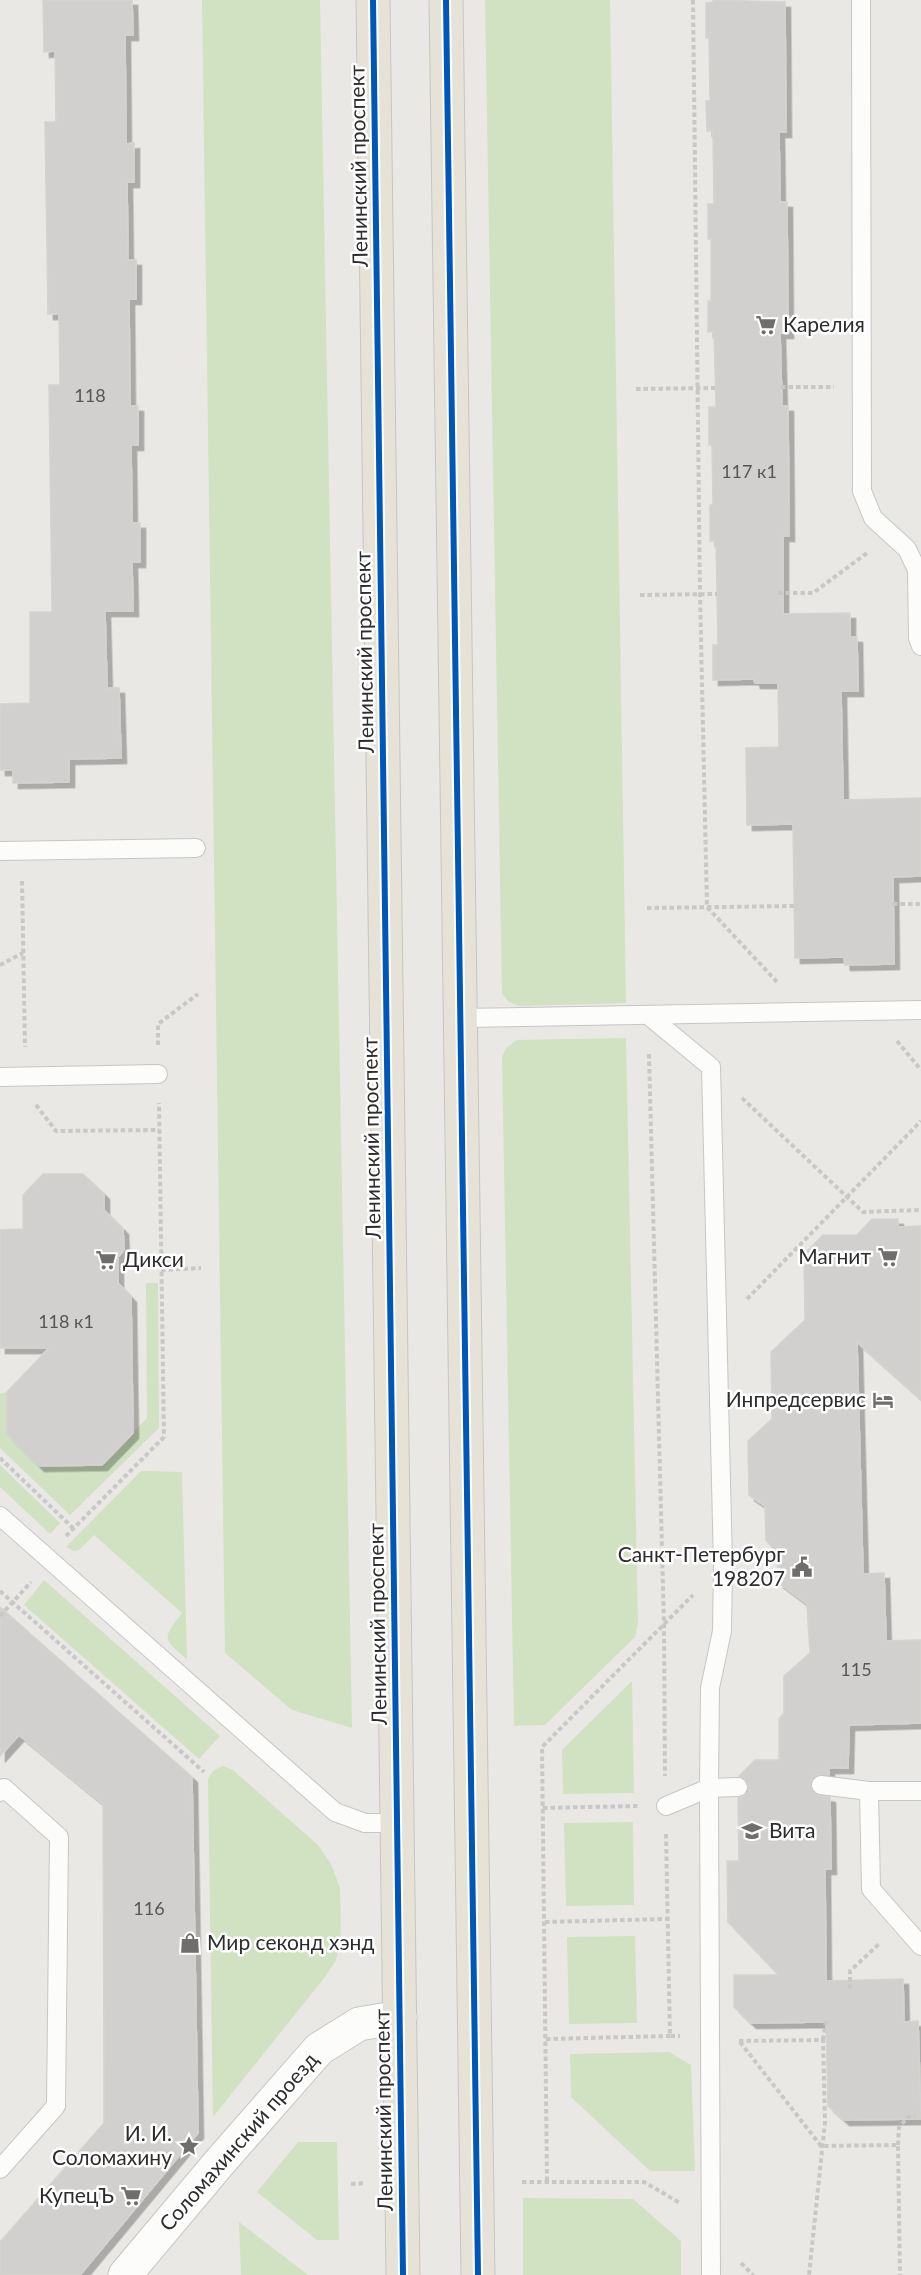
<svg xmlns="http://www.w3.org/2000/svg" width="921" height="2275" font-family="Lato,sans-serif">
<style>
.green{fill:#d0e2c1}
.building{fill:#d2d0ce;stroke:#d5d3d1;stroke-width:1.5;filter:url(#shadow)}
.lines{fill:none;stroke-linecap:round;stroke-linejoin:round}
.lane-casing{stroke:#c7c6c7;stroke-width:20}
.street-casing{stroke:#c7c6c7;stroke-width:35}
.primary-casing{stroke:#c6c5c3;stroke-width:35}
.path{stroke:#c8c8c8;stroke-width:4;stroke-dasharray:4.5 3;stroke-linecap:butt}
.lane{stroke:#fcfcfb;stroke-width:18}
.street{stroke:#fcfcfb;stroke-width:33}
.primary{stroke:#e6e2d7;stroke-width:33}
.cycleway-casing{stroke:#fff;stroke-width:10}
.cycleway{stroke:#0057b8;stroke-width:6}
.labels{text-anchor:middle;stroke-width:5;stroke-linejoin:round;paint-order:stroke}
.number-label{font-size:18px;fill:#575656}
.street-label{font-size:21px;fill:#2d2d2d;stroke:#fff}
.poi-label{font-size:21px;fill:#2d2d2d;stroke:#fff;text-anchor:end}
</style>
<defs>
<filter id="shadow"><feDropShadow dx="5.5" dy="5.5" stdDeviation="0" flood-color="#0004"/></filter>
</defs>
<rect width="100%" height="100%" fill="#eae8e5"/>
<!-- green -->
<g class="green">
<polygon points="202,0 320,0 352,1728 292,1710 225,1653"/>
<polygon points="485,0 610,0 626,1003 519,1006 509,1002 502,994"/>
<polygon points="626,1038 638,1622 635,1637 545,1725 514,1726 502,1057 506,1048 517,1040"/>
<polygon points="146,1283 158,1283 159,1428 70,1515 0,1448 0,1394 7,1392 7,1435 39,1466 102,1465 147,1418"/>
<polygon points="0,1465 60,1523 50,1534 0,1487"/>
<path d="M141,1471L182,1472L187,1659C160,1637 164,1638 182,1613L94,1535L79,1550L74,1551L66,1547Z"/>
<polygon points="44,1580 220,1736 199,1759 24,1605"/>
<polygon points="632,1681 634,1793 563,1794 562,1750"/>
<polygon points="223,1766 233,1770 318,1845 331,1864 340,1888 341,1940 336,1960 325,1977 213,2117 208,1779 213,1771"/>
<polygon points="633,1822 634,1905 566,1906 564,1823"/>
<polygon points="635,1936 637,2023 569,2024 567,1937"/>
<polygon points="669,2052 691,2065 695,2171 650,2171 571,2097 570,2054"/>
<polygon points="298,2142 337,2142 339,2240 317,2240 257,2192"/>
<polygon points="523,2198 633,2199 681,2241 681,2275 523,2275"/>
<polygon points="239,2222 308,2275 241,2275"/>
</g>
<!-- building -->
<g class="building">
<polygon points="43,0 132,0 133,35 125,35 126,144 134,143 134,182 127,182 128,260 136,260 136,299 129,299 130,406 138,406 138,445 131,445 132,523 140,523 140,562 132,562 133,611 105,611 107,688 119,688 121,758 69,759 69,782 13,783 13,770 0,770 0,704 30,703 30,612 52,612 49,385 60,385 59,314 48,314 45,122 56,122 55,51 44,52"/>
<polygon points="713,0 785,2 786,132 779,132 780,202 787,202 788,333 780,333 782,406 788,406 789,536 783,536 783,614 850,613 850,637 857,637 858,691 841,691 843,800 921,798 921,876 893,877 894,964 845,965 844,957 795,958 793,824 747,825 746,748 779,747 778,683 755,683 754,679 713,680 713,645 718,645 716,541 710,541 710,505 713,505 712,445 709,445 709,407 716,407 714,331 708,332 708,301 711,301 711,239 708,239 708,204 714,204 713,131 707,131 706,101 710,101 709,38 706,38 706,3 713,2"/>
<polygon points="43,1174 83,1174 104,1194 104,1210 123,1229 124,1250 118,1257 118,1283 131,1297 133,1433 102,1465 39,1466 7,1434 7,1392 49,1348 0,1348 0,1230 23,1229 23,1195"/>
<polygon points="872,1219 898,1219 898,1227 921,1226 921,1399 857,1342 863,1574 884,1573 886,1641 921,1640 921,1723 849,1725 848,1768 829,1768 829,1775 816,1775 810,1784 815,1794 830,1797 831,1869 825,1869 826,1981 903,1979 904,2022 918,2021 921,2119 844,2120 828,2106 826,2022 826,2023 824,2022 751,2023 734,2007 734,1975 779,1975 728,1922 727,1861 739,1861 738,1798 744,1796 749,1787 747,1781 739,1776 755,1760 779,1760 779,1719 784,1713 784,1676 810,1653 807,1604 778,1582 777,1553 766,1540 765,1506 749,1495 748,1441 772,1419 771,1352 805,1320 804,1254 823,1235 857,1235"/>
<polygon points="0,1607 192,1777 198,2133 80,2275 0,2275 0,2242 104,2123 104,2058 103,1804 19,1735 0,1756"/>
</g>
<g class="lines">
<!-- lane casing -->
<g class="lane-casing">
<g id="lane">
<polyline points="861,0 862,491 873,518 907,549 917,570 918,638 921,646"/>
<polyline points="0,851 196,848"/>
<polyline points="648,1015 711,1067 723,1565 722,1631 710,1688 709,1788 711,2275"/>
<polyline points="460,1018 921,1010"/>
<polyline points="0,1077 158,1074"/>
<polyline points="0,1516 335,1812 365,1823 397,1823"/>
<polyline points="821,1785 869,1791 921,1791"/>
<polyline points="869,1791 871,1889 921,1946"/>
<polyline points="0,1792 4,1788 59,1837 56,2106 0,2169"/>
<polyline points="666,1806 709,1788 738,1787"/>
</g>
</g>
<!-- street casing -->
<g class="street-casing">
<polyline id="street" points="125,2275 219,2163 319,2049 359,2024 400,2017"/>
</g>
<!-- primary casing -->
<g class="primary-casing">
<g id="primary">
<polyline points="373,0 403,2275"/>
<polyline points="446,0 478,2275"/>
</g>
</g>
<!-- path -->
<g class="path">
<polyline points="693,0 700,594 707,907 778,983"/>
<polyline points="781,387 834,387"/>
<polyline points="636,389 715,388"/>
<polyline points="778,593 813,593 867,553"/>
<polyline points="640,595 717,594"/>
<polyline points="22,881 25,1047"/>
<polyline points="893,904 921,904"/>
<polyline points="647,908 794,906"/>
<polyline points="0,965 23,953"/>
<polyline points="897,1041 921,1070"/>
<polyline points="158,1045 158,1024 198,994"/>
<polyline points="649,1054 664,1626 665,1776"/>
<polyline points="742,1098 863,1212 921,1210"/>
<polyline points="36,1105 56,1131 159,1130"/>
<polyline points="161,1270 201,1268"/>
<polyline points="747,1299 921,1121"/>
<polyline points="0,1458 73,1528"/>
<polyline points="66,1536 164,1437 159,1103"/>
<polyline points="0,1591 204,1772"/>
<polyline points="0,1616 31,1582"/>
<polyline points="543,1808 638,1806"/>
<polyline points="666,1834 670,2036 680,2036"/>
<polyline points="545,1922 666,1919"/>
<polyline points="850,1989 850,1971 880,1943"/>
<polyline points="546,2039 670,2036"/>
<polyline points="823,2040 826,2020"/>
<polyline points="739,2041 823,2040 825,2122 809,2275"/>
<polyline points="740,2042 821,2146 898,2145 900,2275"/>
<polyline points="898,2145 899,2127 908,2117 915,2117"/>
<polyline points="547,2181 542,1747 693,1595"/>
<polyline points="522,2182 644,2182 680,2203"/>
<polyline points="351,2184 365,2183"/>
<polyline points="741,2263 753,2275"/>
</g>
<!-- lane -->
<use href="#lane" class="lane"/>
<!-- street -->
<use href="#street" class="street"/>
<!-- primary -->
<use href="#primary" class="primary"/>
<!-- cycleway casing -->
<g class="cycleway-casing">
<g id="cycleway">
<polyline points="373,0 403,2275"/>
<polyline points="446,0 478,2275"/>
</g>
</g>
<!-- cycleway -->
<use href="#cycleway" class="cycleway"/>
</g>
<!-- icons -->
<defs>
<g id="supermarket-bare" transform="scale(1.62)"><path d="M-6-5.5h2.5l.6 2H6L4.5 2H-2.5L-4.4-4H-6ZM-1.5 3.2a1.3 1.3 0 1 0 .1 0ZM3 3.2a1.3 1.3 0 1 0 .1 0Z" fill="#6f6e6d" stroke="#fff" stroke-width="2.5" paint-order="stroke"/></g>
<g id="hotel-bare" transform="scale(1.62)"><path d="M-6-4.5h1.5V1H6V5H4.5V3h-9V5H-6ZM-4 0a1.8 1.8 0 1 1 3.6 0ZM.5 0V-2.5h3Q6-2.5 6 0Z" fill="#6f6e6d" stroke="#fff" stroke-width="2.5" paint-order="stroke"/></g>
<g id="civic-bare" transform="scale(1.62)"><path d="M-.6-6.5H3V-4.5H.6V-3L4-1V1h2V6H-6V1h2V-1L-.6-3ZM-1.2 2.5V6h2.4V2.5Z" fill="#6f6e6d" stroke="#fff" stroke-width="2.5" paint-order="stroke"/></g>
<g id="school-bare" transform="scale(1.62)"><path d="M0-5L7-2L0 1L-7-2ZM-4 1L0 2.5L4 1V4Q0 6-4 4Z" fill="#6f6e6d" stroke="#fff" stroke-width="2.5" paint-order="stroke"/></g>
<g id="shop-bare" transform="scale(1.62)"><path d="M-5-2.5h2.3a2.7 3.5 0 0 1 5.4 0H5L5.5 6h-11ZM-1.5-2.5h3a1.5 2.3 0 0 0-3 0Z" fill="#6f6e6d" stroke="#fff" stroke-width="2.5" paint-order="stroke"/></g>
<g id="sight-bare" transform="scale(1.62)"><path d="M0-6L1.8-2.2L6-1.7L2.9 1.2L3.7 5.4L0 3.3L-3.7 5.4L-2.9 1.2L-6-1.7L-1.8-2.2Z" fill="#6f6e6d" stroke="#fff" stroke-width="2.5" paint-order="stroke"/></g>
</defs>
<g fill-rule="evenodd">
<use href="#supermarket-bare" x="766" y="325"/>
<use href="#supermarket-bare" x="888" y="1257"/>
<use href="#supermarket-bare" x="106" y="1260"/>
<use href="#hotel-bare" x="883" y="1400"/>
<use href="#civic-bare" x="802" y="1567"/>
<use href="#school-bare" x="752" y="1831"/>
<use href="#shop-bare" x="190" y="1943"/>
<use href="#sight-bare" x="189" y="2146"/>
<use href="#supermarket-bare" x="131" y="2196"/>
</g>
<g class="labels">
<!-- number labels -->
<g class="number-label">
<text x="90" y="402">118</text>
<text x="749" y="478">117 к1</text>
<text x="66" y="1328">118 к1</text>
<text x="856" y="1676">115</text>
<text x="149" y="1915">116</text>
</g>
<!-- street labels -->
<g class="street-label">
<text transform="translate(359 166) rotate(-91)" y="7">Ленинский проспект</text>
<text transform="translate(365 652) rotate(-91)" y="7">Ленинский проспект</text>
<text transform="translate(372 1138) rotate(-91)" y="7">Ленинский проспект</text>
<text transform="translate(378 1624) rotate(-91)" y="7">Ленинский проспект</text>
<text transform="translate(384 2110) rotate(-91)" y="7">Ленинский проспект</text>
<text transform="translate(239 2142) rotate(-49)" y="7">Соломахинский проезд</text>
</g>
<!-- poi labels -->
<g class="poi-label">
<text x="783" y="332" text-anchor="start">Карелия</text>
<text x="871" y="1264">Магнит</text>
<text x="123" y="1267" text-anchor="start">Дикси</text>
<text x="866" y="1407">Инпредсервис</text>
<text x="785" y="1562">Санкт-Петербург<tspan x="785" dy="24">198207</tspan></text>
<text x="769" y="1838" text-anchor="start">Вита</text>
<text x="207" y="1950" text-anchor="start">Мир секонд хэнд</text>
<text x="172" y="2141">И. И.<tspan x="172" dy="24">Соломахину</tspan></text>
<text x="114" y="2203">КупецЪ</text>
</g>
</g>
</svg>
